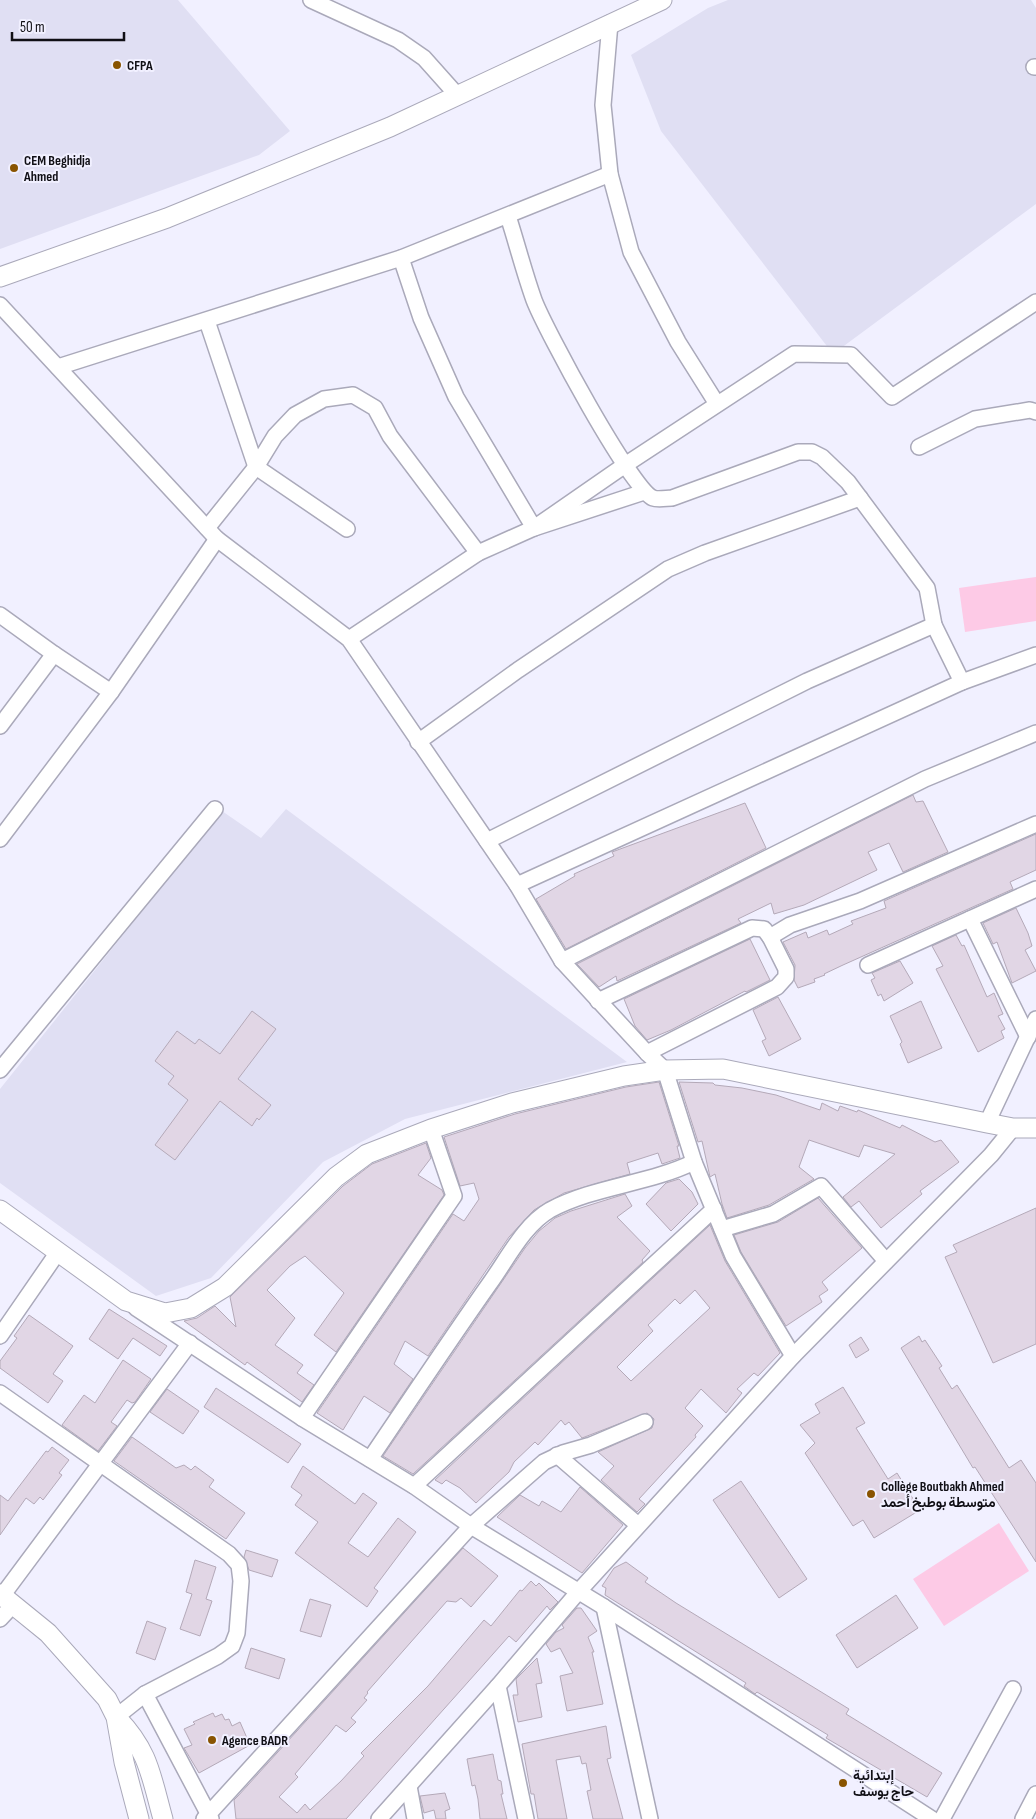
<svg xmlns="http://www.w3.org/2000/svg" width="1036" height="1819" font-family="'Sofia Sans Condensed',Vazirmatn,sans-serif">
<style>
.built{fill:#e0dff3}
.green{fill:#fdcae6}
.building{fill:#e1d6e5;stroke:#b4a9b8;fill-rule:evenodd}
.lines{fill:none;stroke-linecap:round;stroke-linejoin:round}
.minor-casing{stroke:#aaa9ba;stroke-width:18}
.major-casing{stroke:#aaa9ba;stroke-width:21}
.minor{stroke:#fff;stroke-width:15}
.major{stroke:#fff;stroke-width:19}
.poi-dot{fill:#895401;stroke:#f1f0ff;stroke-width:2}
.labels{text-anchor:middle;stroke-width:4;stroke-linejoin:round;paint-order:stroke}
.poi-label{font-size:14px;font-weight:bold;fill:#100f15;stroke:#f1f0ff;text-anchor:start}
</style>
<rect width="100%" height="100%" fill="#f1f0ff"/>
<!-- built -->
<g class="built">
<polygon points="0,0 178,0 290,131 259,155 0,249"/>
<polygon points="728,0 1031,0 1036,8 1036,204 833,354 661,131 631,55 708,8"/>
<polygon points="286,809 627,1062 405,1119 323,1162 211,1278 156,1296 0,1183 0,1089 222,811 261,838"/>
</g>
<!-- green -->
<g class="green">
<polygon points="1036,577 1036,621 965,632 959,588"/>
<polygon points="999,1523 1029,1571 944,1626 913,1579"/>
</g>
<!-- building -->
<g class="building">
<polygon points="913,795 916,802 923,801 948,852 903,872 889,843 868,852 877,870 804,905 774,914 771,903 738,919 741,923 617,981 616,976 599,987 577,964"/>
<polygon points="745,803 766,848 566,949 536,899 575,876 574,874 614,856 612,852"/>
<polygon points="1036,834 1036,870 1010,882 1013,889 843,965 824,974 825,975 814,979 815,982 798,988 794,980 795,965 783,942 806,932 808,938 827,930 829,935 853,924 851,921 886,908 884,901"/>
<polygon points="1016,908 1028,933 1032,946 1025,950 1036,971 1012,983 997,942 993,944 983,923"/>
<polygon points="956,935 962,946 964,945 987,997 994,993 1003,1014 998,1016 1005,1029 1001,1031 1004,1038 978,1052 936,969 943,966 932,946"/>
<polygon points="750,939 770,980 746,992 745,991 671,1030 647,1040 635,1026 624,999"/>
<polygon points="900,961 913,983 884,1001 881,994 878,996 871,980 875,978 872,973"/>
<polygon points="778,997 801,1039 769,1056 762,1041 766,1039 753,1010"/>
<polygon points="921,1001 942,1048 908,1063 900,1044 902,1042 890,1016"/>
<polygon points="252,1011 276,1029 238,1079 271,1105 259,1120 257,1118 252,1126 220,1101 175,1160 155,1145 188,1100 168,1084 174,1076 155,1061 177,1031 195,1044 199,1039 220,1054"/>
<polygon points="659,1082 679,1146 677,1146 680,1158 662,1164 658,1153 627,1163 630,1174 564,1193 534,1210 509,1237 428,1356 405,1341 394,1364 413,1379 390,1413 364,1396 343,1430 317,1413 453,1214 464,1221 479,1199 474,1183 460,1186 444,1137 515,1114 626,1087"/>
<polygon points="679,1082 713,1083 715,1085 742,1088 776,1095 820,1110 822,1103 838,1111 840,1106 857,1112 858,1110 900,1128 902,1125 935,1142 941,1140 959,1162 920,1191 922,1194 881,1228 859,1201 851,1207 843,1197 895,1154 864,1145 859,1157 809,1140 799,1167 814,1179 769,1205 727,1218 722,1204 715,1174 710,1177 702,1141 698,1142"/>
<polygon points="426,1143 431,1158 418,1175 442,1190 444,1195 336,1352 314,1335 344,1293 305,1256 290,1266 267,1290 295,1318 275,1345 303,1365 297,1373 314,1385 302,1402 247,1362 245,1365 184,1321 197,1318 215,1306 236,1327 230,1297 343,1186 372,1164"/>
<polygon points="679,1179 692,1192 698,1204 671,1231 646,1204 666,1183"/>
<polygon points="625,1194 632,1206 617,1217 650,1251 642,1260 643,1262 413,1474 383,1456 525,1248 539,1231 555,1218 571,1211"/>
<polygon points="818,1198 862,1248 822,1282 828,1290 819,1296 822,1302 786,1326 741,1252 734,1235 778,1222"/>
<polygon points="1036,1208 1036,1344 993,1363 945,1257 957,1252 953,1245"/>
<path d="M710,1225L725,1261L780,1353L758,1376L754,1373L737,1389L742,1393L726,1413L701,1389L685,1408L703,1426L695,1435L696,1437L639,1499L645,1504L637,1512L601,1480L614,1466L598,1452L652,1428L654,1419L647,1413L582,1438L569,1422L565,1425L561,1420L538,1445L535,1442L514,1462L509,1472L476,1503L460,1488L446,1480L442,1484L435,1480ZM695,1290L710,1308L631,1381L617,1367L653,1331L648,1325L675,1299L680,1304Z"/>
<polygon points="109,1309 167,1346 160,1356 133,1338 118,1359 89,1339"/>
<polygon points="29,1315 73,1346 53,1374 63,1381 48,1403 0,1368 0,1361 17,1338 14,1336"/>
<polygon points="919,1336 922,1342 925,1340 942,1366 939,1368 952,1389 957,1385 1009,1468 1021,1460 1036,1483 1036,1562 975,1467 973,1468 901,1348"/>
<polygon points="861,1337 869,1350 856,1358 849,1345"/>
<polygon points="123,1360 151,1379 135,1402 132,1403 127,1400 111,1422 117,1426 98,1451 62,1425 84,1395 95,1403"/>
<polygon points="843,1387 865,1423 856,1428 888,1479 897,1473 920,1510 874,1538 863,1520 853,1526 805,1453 815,1443 800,1425 820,1413 815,1404"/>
<polygon points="216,1388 301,1444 288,1463 204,1407"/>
<polygon points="167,1389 199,1411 183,1434 150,1412"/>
<polygon points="132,1437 176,1468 184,1465 191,1470 195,1466 214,1480 209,1487 245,1513 226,1539 114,1461"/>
<polygon points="52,1447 69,1460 59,1473 62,1475 43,1500 40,1497 34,1504 26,1498 0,1535 0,1495 8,1501 46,1451 48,1452"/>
<polygon points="303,1466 355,1504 363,1493 377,1503 348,1543 368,1557 398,1518 416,1532 374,1588 378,1591 367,1607 295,1553 318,1522 295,1505 302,1495 291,1487"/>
<polygon points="741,1481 807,1579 779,1598 713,1500"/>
<polygon points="580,1487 623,1525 582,1573 497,1517 520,1495 539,1506 542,1501 561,1512"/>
<polygon points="463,1548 498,1576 471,1607 461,1598 456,1602 447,1601 367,1692 368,1693 364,1698 367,1700 351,1718 356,1722 346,1732 336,1725 329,1734 295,1774 298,1777 279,1797 297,1813 305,1804 310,1810 341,1781 364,1756 361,1753 428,1686 484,1620 491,1626 520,1590 522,1591 531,1581 536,1586 539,1583 558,1602 550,1610 547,1606 516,1642 509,1636 346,1819 236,1819 234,1800 238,1796"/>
<polygon points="246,1550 278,1560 272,1577 249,1570 244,1557"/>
<polygon points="195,1560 216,1567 206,1599 212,1601 200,1636 180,1629 192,1594 186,1592"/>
<polygon points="626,1562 648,1578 645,1582 676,1603 849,1709 846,1714 942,1773 927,1797 826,1738 828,1735 757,1692 755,1694 744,1686 746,1683 605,1595 606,1588 602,1586 614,1568"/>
<polygon points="896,1595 918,1628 857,1668 836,1635"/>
<polygon points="310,1599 331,1605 321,1637 300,1631"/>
<polygon points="577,1608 581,1608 597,1631 588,1637 594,1652 592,1652 603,1704 567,1711 560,1676 573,1673 560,1648 551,1652 546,1644 556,1632 564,1628 562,1625"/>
<polygon points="147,1621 166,1628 155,1660 136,1653"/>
<polygon points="251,1648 285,1659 279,1679 245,1668"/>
<polygon points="537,1658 542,1683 536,1684 542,1717 518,1722 513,1695 518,1695 516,1679"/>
<polygon points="213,1713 215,1717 222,1714 225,1720 229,1719 232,1726 240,1722 250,1745 199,1773 184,1748 192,1745 184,1729 195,1724 193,1722"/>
<polygon points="606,1726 611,1758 607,1759 623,1819 593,1819 587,1791 591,1790 586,1763 582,1764 580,1756 556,1760 567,1819 538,1819 534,1794 531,1794 522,1744"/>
<polygon points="493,1754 498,1780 501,1781 503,1794 501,1794 507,1819 480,1819 478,1799 475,1785 472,1786 467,1759"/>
<polygon points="445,1793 450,1809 445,1811 446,1819 436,1819 434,1810 424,1813 420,1796"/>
</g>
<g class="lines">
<!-- minor casing -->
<g class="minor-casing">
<g id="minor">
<polyline points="311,0 398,40 424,58 457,95"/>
<polyline points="610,23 603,105 610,174 631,252 678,342 717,404"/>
<polyline points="1034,67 1036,67"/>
<path d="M508,216C517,244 524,272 534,300C545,329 631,489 653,498C658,500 667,498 672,498L798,452H812L822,457L848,482L927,588L934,625L962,682"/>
<polyline points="401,258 421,318 456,397 534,528 644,492"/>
<polyline points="0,305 217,539 349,639 517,885 562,961 647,1053 665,1070 694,1162 733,1256 793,1356"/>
<polyline points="207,321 256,467 347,529"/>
<polyline points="58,367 401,258 610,174"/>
<polyline points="919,447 975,419 1030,410 1036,412"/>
<polyline points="207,528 256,467 275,436 295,415 324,399 353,395 375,408 390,436 478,553"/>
<polyline points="0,615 54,654 111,692 0,839"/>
<polyline points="349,639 478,553 534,528 625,465 794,354 851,355 892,397 1036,302"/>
<polyline points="111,692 217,539"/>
<polyline points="0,726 54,654"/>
<polyline points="418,742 518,670 668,569 705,553 860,498"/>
<polyline points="487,841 807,681 934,625"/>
<polyline points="517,885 962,682 1036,655"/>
<polyline points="970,919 1028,1037"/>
<polyline points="562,961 925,779 1036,733"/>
<polyline points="868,965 1036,889"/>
<polyline points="598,1001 752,928 764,929 770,937 790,925 860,901 1036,824"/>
<polyline points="647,1053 777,987 786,977 786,969 770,937"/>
<polyline points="0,1070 215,809"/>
<polyline points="987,1123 1036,1019"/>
<polyline points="722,1229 773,1214 821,1186 886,1261"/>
<polyline points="136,1308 302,1418 414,1486 471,1526 604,1607 932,1819"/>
<polyline points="0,1336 58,1252"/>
<polyline points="0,1393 229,1554 239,1565 241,1581 237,1633 232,1646 218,1656 145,1694 116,1717"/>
<polyline points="302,1418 454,1196 431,1129"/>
<polyline points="557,1455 638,1525"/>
<path d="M370,1459C410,1400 449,1341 490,1283C508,1258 524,1225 550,1210C595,1186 649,1184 694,1162"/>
<polyline points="414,1486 714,1209"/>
<polyline points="2,1596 190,1343"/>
<polyline points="604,1607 650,1819"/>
<polyline points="0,1619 12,1606"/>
<polyline points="498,1686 526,1819"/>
<polyline points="145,1694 211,1819"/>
<polyline points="409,1786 415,1819"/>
<polyline points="204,1819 471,1526 544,1462 563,1453 591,1445 645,1422"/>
<polyline points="379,1819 498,1686 579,1591 793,1356 991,1155 1013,1128"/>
<polyline points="942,1819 1013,1689"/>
<polyline points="1023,1819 1036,1794"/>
</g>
</g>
<!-- major casing -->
<g class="major-casing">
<g id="major">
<polyline points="0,277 167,218 390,127 662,0"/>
<polyline points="0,1210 126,1301 165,1313 191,1308 225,1287 336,1177 367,1154 431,1129 512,1103 624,1076 665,1070 723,1069 987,1123 1013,1128 1036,1128"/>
<polyline points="0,1594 48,1633 107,1699 116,1717 124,1762 139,1819"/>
<path d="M117,1718C149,1751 151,1776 163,1819"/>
</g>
</g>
<!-- minor -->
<use href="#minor" class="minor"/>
<!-- major -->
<use href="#major" class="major"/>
</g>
<!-- markers -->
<g class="poi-dot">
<circle cx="117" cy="65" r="5"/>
<circle cx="14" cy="168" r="5"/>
<circle cx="871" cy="1494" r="5"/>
<circle cx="212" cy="1740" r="5"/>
<circle cx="843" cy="1783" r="5"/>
</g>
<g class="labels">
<!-- poi labels -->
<g class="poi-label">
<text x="127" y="70">CFPA</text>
<text x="24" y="165">CEM Beghidja<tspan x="24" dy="16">Ahmed</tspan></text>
<text x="881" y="1491">Collège Boutbakh Ahmed<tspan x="881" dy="16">متوسطة بوطبخ أحمد</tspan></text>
<text x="222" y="1745">Agence BADR</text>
<text x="853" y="1780">إبتدائية<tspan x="853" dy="16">حاج يوسف</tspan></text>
</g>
</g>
<!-- scale -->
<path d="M12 32v8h112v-8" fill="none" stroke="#100f15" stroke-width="2.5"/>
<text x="20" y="32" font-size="15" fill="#100f15" stroke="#f1f0ff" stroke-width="4" paint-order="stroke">50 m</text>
</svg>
